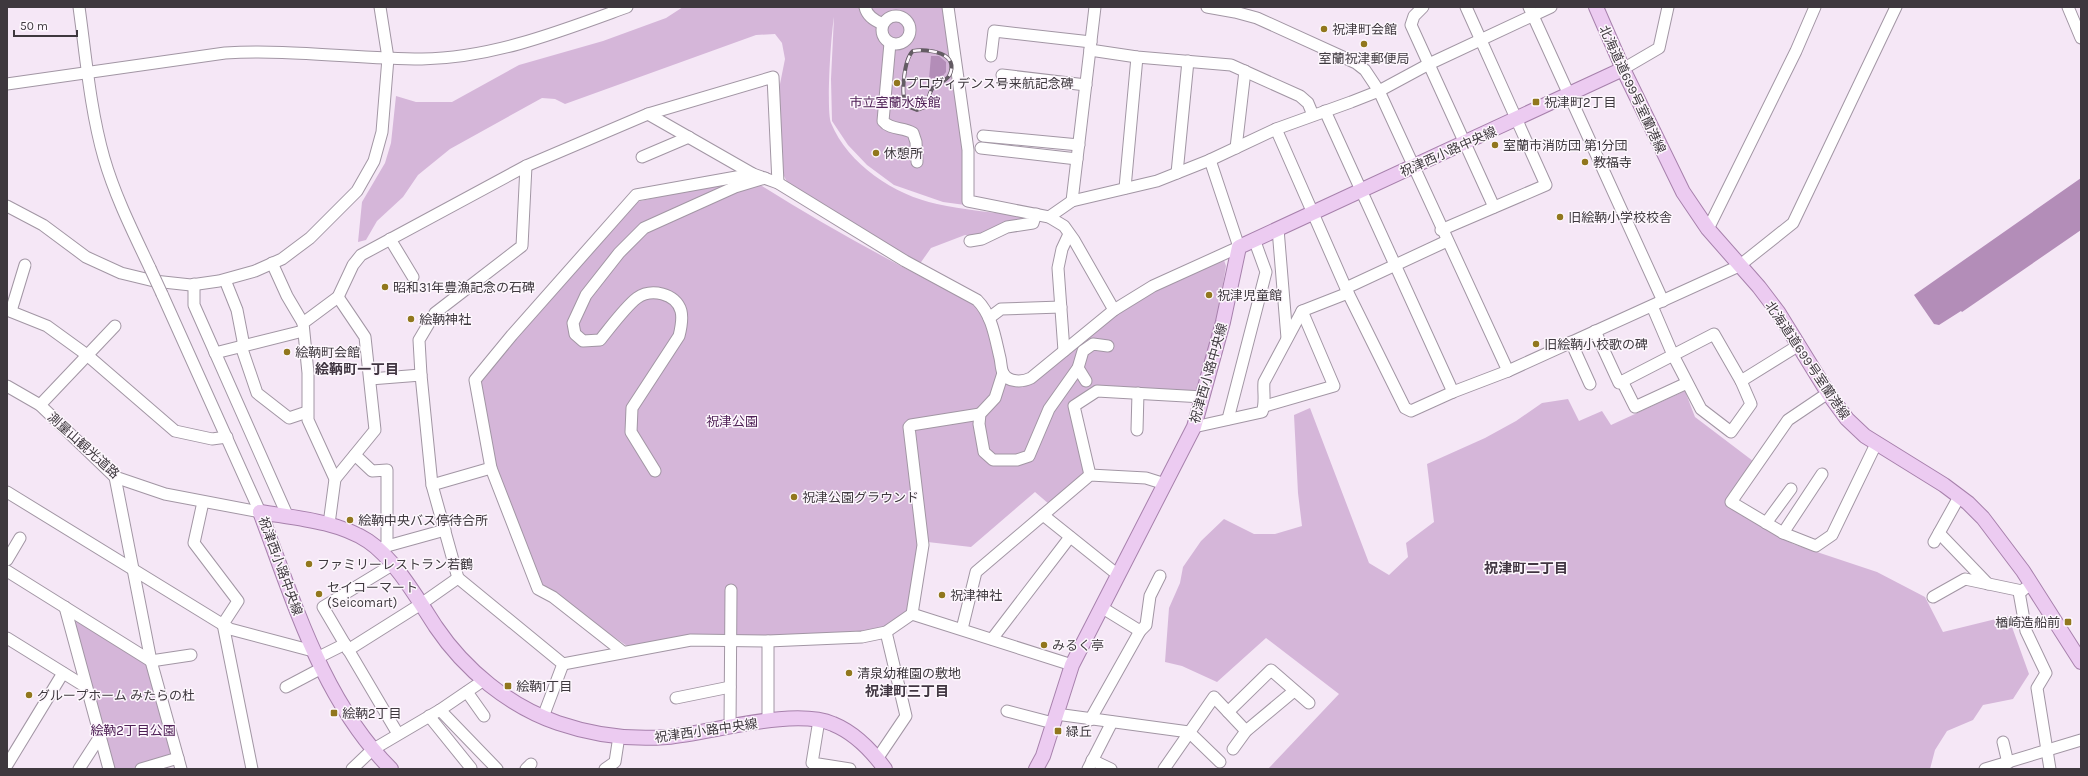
<svg xmlns="http://www.w3.org/2000/svg" width="2088" height="776" font-family="Karla,'Noto Sans JP',sans-serif">
<style>
.green{fill:#d5b6d9}
.water{fill:#b38db8}
.lines{fill:none;stroke-linecap:round;stroke-linejoin:round}
.minor-casing{stroke:#a296a4;stroke-width:13}
.major-casing{stroke:#a781ac;stroke-width:16}
.minor{stroke:#fff;stroke-width:11}
.major{stroke:#eccbf1;stroke-width:14}
.rail-casing{stroke:#635b63;stroke-width:4}
.rail{stroke:#fdf7fd;stroke-width:2.5;stroke-dasharray:8;stroke-linecap:butt}
.minor-bridge-casing{stroke:#a296a4;stroke-width:13;stroke-linecap:butt}
.minor-bridge{stroke:#fff;stroke-width:11}
.poi-dot{fill:#91771d;stroke:#fdf7fd;stroke-width:1.5}
.labels{text-anchor:middle;stroke-width:3;stroke-linejoin:round;paint-order:stroke}
.poi-label{font-size:13px;fill:#3e383e;stroke:#fdf7fd;text-anchor:start}
.street-label{font-size:13px;fill:#3e383e;stroke:#fdf7fd}
.park-label{font-size:13px;fill:#4f2056;stroke:#fdf7fd}
.neighbourhood-label{font-size:14px;font-weight:bold;fill:#413642;stroke:#fdf7fd}
</style>
<rect width="100%" height="100%" fill="#f5e7f6"/>
<!-- green -->
<g class="green">
<path d="M683,7H945L964,151L965,205L943,202L894,185L867,165L848,145L832,121L831,79L834,17C831,34 826,110 831,123C848,164 894,195 937,204C968,211 1002,213 1033,217L986,237L965,235L931,248L919,265L789,186L780,168L777,99L785,59L782,43L775,34L756,35L565,104L555,99L542,98L450,149L418,175L403,197L377,221L366,240L358,242L362,202L385,163L391,143L396,96L416,102H452L519,65L603,41L666,18Z"/>
<path d="M748,177C820,224 896,264 972,303L981,311L985,320L996,366L1014,384L1118,314L1172,281L1224,260L1226,266L1219,308L1198,394L1099,390L1069,404V409L1084,475L1049,504L1035,492L971,547L919,541L909,610L884,629L859,633L630,648L540,586L498,476L479,384L485,374L636,202Z"/>
<polygon points="1685,391 1695,417 1753,461 1726,503 1793,544 1877,572 1925,597 1943,632 2008,616 2029,674 2013,699 1983,705 1973,720 1947,731 1935,750 1930,769 1268,769 1339,694 1266,638 1217,682 1182,666 1165,662 1169,608 1180,583 1183,567 1201,541 1224,519 1254,534 1275,534 1302,526 1298,493 1294,415 1310,408 1369,563 1389,575 1408,557 1406,543 1434,522 1427,464 1485,438 1516,421 1542,403 1568,399 1579,421 1602,411 1611,425"/>
<polygon points="72,616 146,664 173,757 130,769 112,769"/>
</g>
<!-- water -->
<g class="water">
<polygon points="931,56 939,56 946,62 946,72 942,77 929,79"/>
<polygon points="2081,178 2081,230 1962,312 1961,311 1939,325 1934,324 1914,295"/>
</g>
<g class="lines">
<!-- minor casing -->
<g class="minor-casing">
<g id="minor">
<path d="M79,7C86,57 90,109 104,158C115,196 133,232 150,268"/>
<path d="M865,7C867,16 875,21 883,24"/>
<polyline points="948,7 968,150 968,201 1049,217 1064,226 1074,240 1114,310"/>
<polyline points="1207,7 1235,12 1257,18 1356,63 1365,70 1379,91 1508,371"/>
<polyline points="1423,7 1414,16 1411,25 1494,207"/>
<polyline points="1529,7 1663,301"/>
<polyline points="2068,7 2081,38"/>
<circle cx="896" cy="30" r="14"/>
<path d="M890,43L883,121C890,130 903,127 913,133L916,142L917,162"/>
<polyline points="1090,50 1137,57 1231,65 1300,96 1308,103 1313,115"/>
<polyline points="991,56 994,31 1091,42"/>
<polyline points="1623,69 1659,48 1668,7"/>
<polyline points="1002,75 1086,85"/>
<path d="M7,84L225,53C291,49 356,59 422,59C493,58 561,31 627,7"/>
<polyline points="1325,111 1453,392"/>
<path d="M648,114L753,174L778,183L905,261L977,300C992,315 995,337 1000,358C1001,362 1001,369 1003,373C1008,383 1023,382 1031,378L1114,310L1153,286L1239,247L1210,160"/>
<polyline points="1276,129 1348,293 1405,408 1411,411 1453,392 1508,371 1739,266 1793,223 1896,7"/>
<polyline points="983,136 1079,145"/>
<polyline points="981,148 1077,159"/>
<polyline points="1236,148 1245,71"/>
<polyline points="642,157 689,137"/>
<polyline points="526,166 522,246 435,313 419,340 421,375 432,485 458,578 563,664 543,717"/>
<polyline points="1177,173 1188,61"/>
<polyline points="1125,188 1137,57"/>
<polyline points="1072,201 1095,7"/>
<polyline points="7,206 43,225 86,257 121,273 154,281 191,285 219,281 255,271 282,259 310,238 357,191 374,161 382,132 388,58 380,7"/>
<polyline points="1049,217 1072,201 1157,181 1210,160 1276,129 1351,102 1379,91 1429,64 1551,7"/>
<polyline points="1278,229 1287,338"/>
<polyline points="1708,229 1796,51 1815,7"/>
<polyline points="1441,230 1546,185 1466,7"/>
<polyline points="390,239 413,277"/>
<polyline points="970,241 982,239 1007,227 1033,223 1036,214"/>
<polyline points="272,263 287,296 303,323"/>
<polyline points="225,280 237,310 244,346"/>
<polyline points="194,284 194,305 288,517"/>
<polyline points="1346,288 1447,241"/>
<polyline points="162,294 260,512"/>
<polyline points="7,310 47,326 87,355 175,431 212,439 227,437"/>
<polyline points="11,311 25,265"/>
<polyline points="989,318 1001,309 1061,307"/>
<polyline points="1595,331 1619,383 1714,334 1741,381 1751,404 1731,432 1701,409 1673,355 1652,306"/>
<polyline points="1571,342 1590,384"/>
<polyline points="241,346 257,393 289,418 307,412"/>
<polyline points="1064,351 1058,268 1062,249 1069,234"/>
<polyline points="215,353 303,331"/>
<polyline points="1078,368 1086,381"/>
<polyline points="1003,373 995,398 980,414 979,424 984,452 993,460 1017,460 1029,456 1049,409 1078,368 1083,351 1093,344 1108,346"/>
<polyline points="370,379 421,375"/>
<polyline points="1622,381 1635,407 1687,383"/>
<polyline points="1741,381 1799,345"/>
<polyline points="7,386 40,405 115,477 165,494 260,512"/>
<polyline points="1828,393 1788,420 1731,502 1783,533 1816,546 1832,535 1876,444"/>
<polyline points="40,405 115,326"/>
<polyline points="1265,406 1334,386 1302,311"/>
<polyline points="1228,419 1266,272 1254,239"/>
<path d="M1194,427L1262,412C1266,403 1263,392 1264,382L1302,311L1348,293"/>
<polyline points="1137,430 1138,393"/>
<polyline points="355,455 372,471 387,470 387,546"/>
<path d="M655,471L631,432L632,408L679,336C681,328 683,319 681,311C676,293 651,288 637,298C626,306 609,329 600,340L583,341L575,334L573,323L586,295L619,253L644,228L735,187L765,178"/>
<polyline points="1090,475 1074,406 1097,391 1203,397"/>
<polyline points="115,477 151,661 181,769"/>
<polyline points="335,479 375,430 365,337 338,297"/>
<polyline points="432,485 491,468"/>
<polyline points="7,492 230,629 313,651"/>
<polyline points="203,502 194,543 238,601 223,624 252,769"/>
<polyline points="1043,515 1118,575"/>
<polyline points="1766,523 1791,489"/>
<polyline points="329,524 335,479 308,420 308,373 303,323 338,297 353,265 361,255 526,166 648,114 773,77 778,183"/>
<polyline points="1783,533 1822,474"/>
<polyline points="1939,533 1988,584"/>
<polyline points="1934,542 1959,497"/>
<polyline points="380,548 445,530"/>
<polyline points="7,560 20,538"/>
<polyline points="392,565 323,607 398,734"/>
<polyline points="7,571 151,661 191,655"/>
<polyline points="2031,585 2019,592 2026,631 2046,673 2037,688 2050,769"/>
<polyline points="1933,597 1965,579 2022,591"/>
<polyline points="65,607 109,769"/>
<polyline points="1101,607 1140,631"/>
<polyline points="912,614 1072,665"/>
<polyline points="962,629 976,572 1090,475 1146,478 1165,484"/>
<polyline points="7,638 86,687"/>
<polyline points="992,639 1070,537"/>
<polyline points="768,641 768,721"/>
<polyline points="348,650 421,604 458,578"/>
<polyline points="623,652 553,597 538,589 491,468 475,380 512,335 636,195 753,174"/>
<polyline points="317,658 345,644"/>
<polyline points="563,664 691,640 768,641 862,637 886,632 912,614 923,545 909,427 911,425 980,414"/>
<polyline points="286,687 322,668"/>
<polyline points="467,692 484,716"/>
<polyline points="676,698 730,687"/>
<polyline points="440,710 497,769"/>
<polyline points="1007,711 1053,723"/>
<polyline points="1228,712 1271,670 1309,703"/>
<polyline points="1056,714 1189,732 1220,762"/>
<polyline points="429,716 471,768"/>
<polyline points="819,720 812,763 850,769"/>
<polyline points="1090,720 1140,631 1146,625 1150,596 1160,576"/>
<polyline points="730,727 731,590"/>
<polyline points="2003,742 2008,763"/>
<polyline points="1233,749 1246,731 1294,691"/>
<polyline points="877,759 906,716 886,632"/>
<polyline points="1092,760 1111,769"/>
<polyline points="7,765 63,673"/>
<polyline points="79,769 99,738"/>
<polyline points="141,769 178,758"/>
<polyline points="352,769 372,750 440,710 484,680"/>
<polyline points="526,769 531,764"/>
<polyline points="605,769 615,762 619,736"/>
<polyline points="1088,769 1112,722"/>
<polyline points="1164,769 1214,697 1246,731"/>
<polyline points="1985,769 2081,740"/>
</g>
</g>
<!-- major casing -->
<g class="major-casing">
<g id="major">
<polyline points="1596,7 1623,69 1683,192 1708,229 1759,287 1778,312 1828,393 1847,419 1865,436 1944,485 1968,503 1983,518 2023,571 2081,662"/>
<path d="M260,512C295,518 337,521 368,541C394,558 419,601 436,627C465,670 509,706 558,723C593,735 630,740 667,737C711,733 794,707 833,724C855,733 872,751 885,769"/>
<path d="M260,512C294,601 322,700 391,769"/>
<polyline points="1036,769 1043,756 1072,665 1194,427 1223,322 1239,247 1623,69"/>
</g>
</g>
<!-- minor -->
<use href="#minor" class="minor"/>
<!-- major -->
<use href="#major" class="major"/>
<!-- rail casing -->
<g class="rail-casing">
<path id="rail" d="M913,51C928,48 961,53 949,76C945,82 936,84 932,89C928,95 929,101 925,107L917,110L907,106C900,97 904,59 913,51Z"/>
</g>
<!-- rail -->
<use href="#rail" class="rail"/>
<!-- minor-bridge casing -->
<g class="minor-bridge-casing">
<polyline id="minor-bridge" points="150,268 162,294"/>
</g>
<!-- minor-bridge -->
<use href="#minor-bridge" class="minor-bridge"/>
</g>
<!-- markers -->
<g class="poi-dot">
<circle cx="1324" cy="29" r="4"/>
<circle cx="1364" cy="44" r="4"/>
<circle cx="897" cy="83" r="4"/>
<rect x="1532" y="98" width="8" height="8" rx="2"/>
<circle cx="1495" cy="145" r="4"/>
<circle cx="876" cy="153" r="4"/>
<circle cx="1585" cy="162" r="4"/>
<circle cx="1560" cy="217" r="4"/>
<circle cx="385" cy="287" r="4"/>
<circle cx="1209" cy="295" r="4"/>
<circle cx="411" cy="319" r="4"/>
<circle cx="1536" cy="344" r="4"/>
<circle cx="287" cy="352" r="4"/>
<circle cx="794" cy="497" r="4"/>
<circle cx="350" cy="520" r="4"/>
<circle cx="309" cy="564" r="4"/>
<circle cx="319" cy="594" r="4"/>
<circle cx="942" cy="595" r="4"/>
<rect x="2064" y="618" width="8" height="8" rx="2"/>
<circle cx="1044" cy="645" r="4"/>
<circle cx="849" cy="673" r="4"/>
<rect x="504" y="682" width="8" height="8" rx="2"/>
<circle cx="29" cy="695" r="4"/>
<rect x="330" y="709" width="8" height="8" rx="2"/>
<rect x="1054" y="727" width="8" height="8" rx="2"/>
</g>
<g class="labels">
<!-- poi labels -->
<g class="poi-label">
<text x="1332" y="34">祝津町会館</text>
<text x="1364" y="63" text-anchor="middle">室蘭祝津郵便局</text>
<text x="905" y="88">プロヴィデンス号来航記念碑</text>
<text x="1544" y="107">祝津町2丁目</text>
<text x="1503" y="150">室蘭市消防団 第1分団</text>
<text x="884" y="158">休憩所</text>
<text x="1593" y="167">教福寺</text>
<text x="1568" y="222">旧絵鞆小学校校舎</text>
<text x="393" y="292">昭和31年豊漁記念の石碑</text>
<text x="1217" y="300">祝津児童館</text>
<text x="419" y="324">絵鞆神社</text>
<text x="1544" y="349">旧絵鞆小校歌の碑</text>
<text x="295" y="357">絵鞆町会館</text>
<text x="802" y="502">祝津公園グラウンド</text>
<text x="358" y="525">絵鞆中央バス停待合所</text>
<text x="317" y="569">ファミリーレストラン若鶴</text>
<text x="327" y="592">セイコーマート<tspan x="327" dy="15">(Seicomart)</tspan></text>
<text x="950" y="600">祝津神社</text>
<text x="2060" y="627" text-anchor="end">楢崎造船前</text>
<text x="1052" y="650">みるく亭</text>
<text x="857" y="678">清泉幼稚園の敷地</text>
<text x="516" y="691">絵鞆1丁目</text>
<text x="37" y="700">グループホーム みたらの杜</text>
<text x="342" y="718">絵鞆2丁目</text>
<text x="1066" y="736">緑丘</text>
</g>
<!-- street labels -->
<g class="street-label">
<text transform="translate(1633 89) rotate(65)" y="5">北海道道699号室蘭港線</text>
<text transform="translate(1448 151) rotate(-24)" y="5">祝津西小路中央線</text>
<text transform="translate(1808 360) rotate(56)" y="5">北海道道699号室蘭港線</text>
<text transform="translate(1208 373) rotate(-74)" y="5">祝津西小路中央線</text>
<text transform="translate(84 445) rotate(42)" y="5">測量山観光道路</text>
<text transform="translate(281 566) rotate(70)" y="5">祝津西小路中央線</text>
<text transform="translate(706 730) rotate(-8)" y="5">祝津西小路中央線</text>
</g>
<!-- park labels -->
<g class="park-label">
<text x="895" y="107">市立室蘭水族館</text>
<text x="732" y="426">祝津公園</text>
<text x="133" y="735">絵靹2丁目公園</text>
</g>
<!-- neighbourhood labels -->
<g class="neighbourhood-label">
<text x="357" y="374">絵鞆町一丁目</text>
<text x="1526" y="573">祝津町二丁目</text>
<text x="907" y="696">祝津町三丁目</text>
</g>
</g>
<!-- border -->
<rect width="2088" height="776" fill="none" stroke="#3e383e" stroke-width="16"/>
<!-- scale -->
<path d="M14 30v6h63v-6" fill="none" stroke="#3e383e" stroke-width="2"/>
<text x="20" y="30" font-size="12" fill="#3e383e" stroke="#fdf7fd" stroke-width="3" paint-order="stroke">50 m</text>
</svg>
